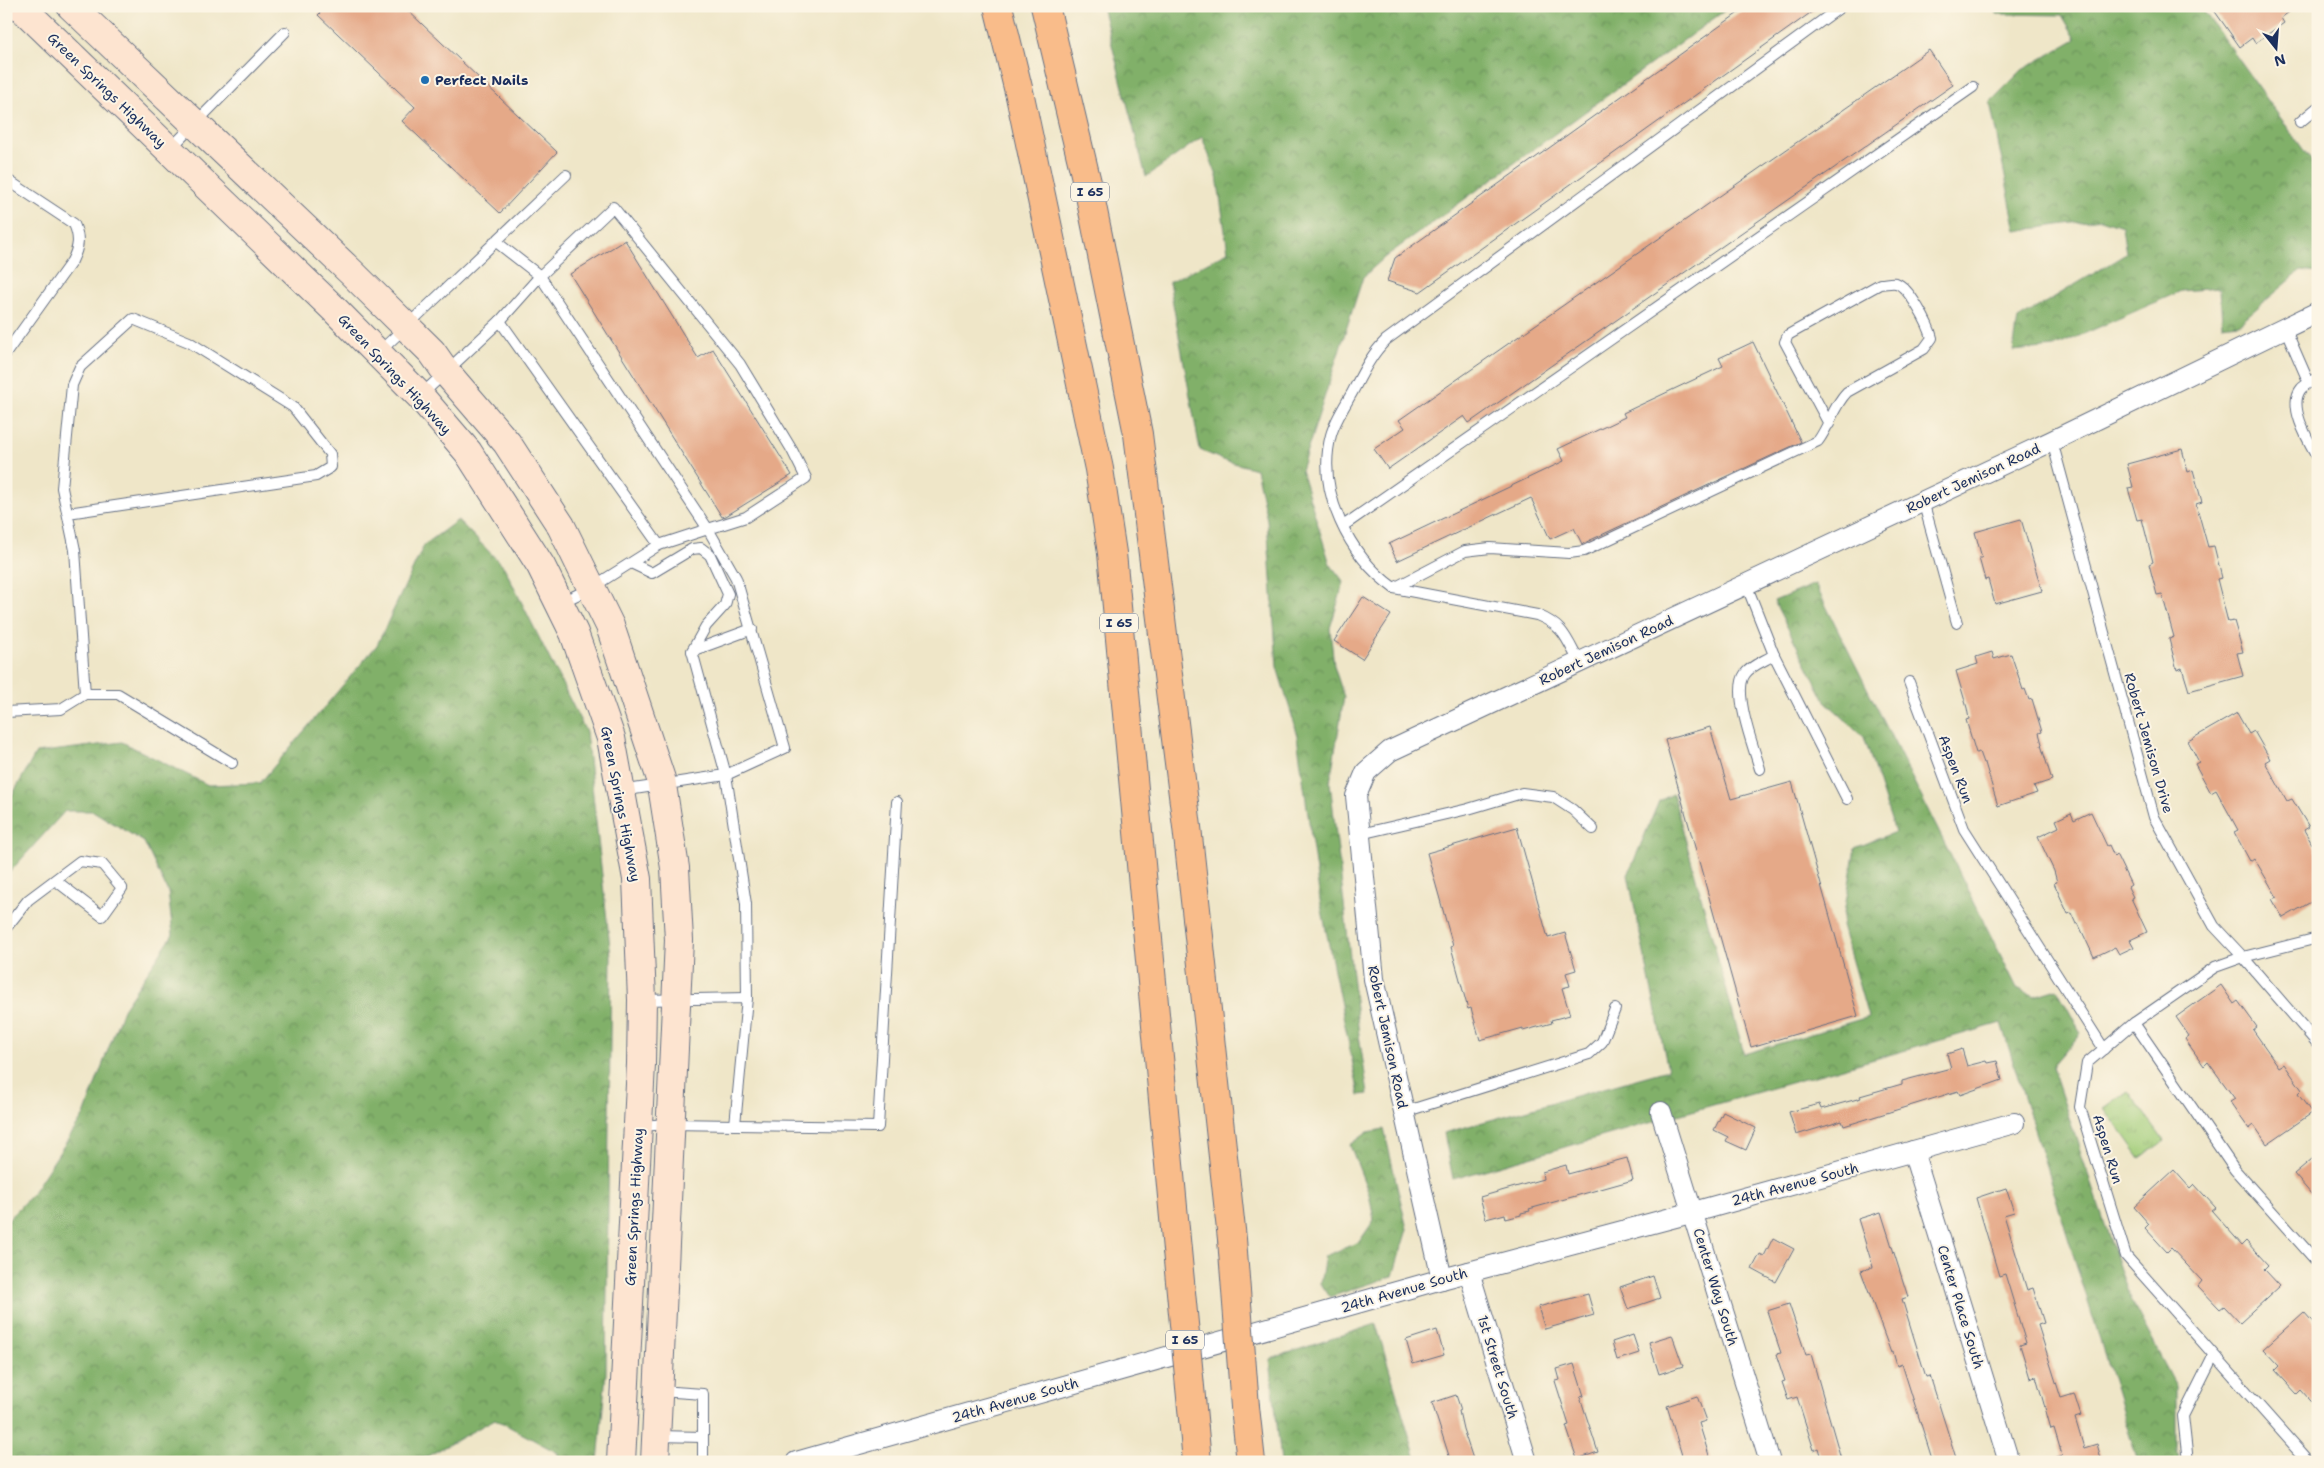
<svg xmlns="http://www.w3.org/2000/svg" width="2324" height="1468" font-family="'Shantell Sans',sans-serif">
<style>
.forest{fill:url(#forest-crowns);stroke:#4e7064}
.park{fill:url(#park-tufts);stroke:#5e7e6c}
.building{fill:#e5a988}
.lines{fill:none;stroke-linecap:round;stroke-linejoin:round}
.lane-casing{stroke:#656f83;stroke-width:12}
.street-casing{stroke:#656f83;stroke-width:22}
.secondary-casing{stroke:#656f83;stroke-width:30}
.highway-casing{stroke:#656f83;stroke-width:30}
.lane{stroke:#fff;stroke-width:10}
.street{stroke:#fff;stroke-width:20}
.secondary{stroke:#fde4d0;stroke-width:28}
.highway{stroke:#f9bc8a;stroke-width:28}
.highway-bridge-casing{stroke:#656f83;stroke-width:30;stroke-linecap:butt}
.highway-bridge{stroke:#f9bc8a;stroke-width:28}
.poi-dot{fill:#1f6fb2;stroke:#fcf5e5;stroke-width:2}
.labels{text-anchor:middle;stroke-width:4;stroke-linejoin:round;paint-order:stroke}
.shield{fill:#fcf5e5;stroke:#5e6a86;stroke-width:1}
.shield-label{font-size:12px;font-weight:bold;fill:#1b2f5e}
.poi-label{font-size:14px;font-weight:bold;fill:#1b2f5e;stroke:#fcf5e5;text-anchor:start}
.street-label{font-size:14px;fill:#1b2f5e;stroke:#fcf5e5}
</style>
<defs>
<pattern id="forest-crowns" width="20" height="18" patternUnits="userSpaceOnUse" patternTransform="scale(1.25)"><rect width="20" height="18" fill="#81b069"/><path d="M2 6a3 3 0 1 1 6 0M12 15a3 3 0 1 1 6 0" fill="none" stroke="#69905a"/></pattern>
<pattern id="park-tufts" width="24" height="20" patternUnits="userSpaceOnUse" patternTransform="scale(1.25)"><rect width="24" height="20" fill="#a2cd79"/><path d="M3 7l-1-3M5 7V3M7 7l1-3M15 17l-1-3M17 17v-4M19 17l1-3" fill="none" stroke="#8bb06b"/></pattern>
</defs>
<rect width="100%" height="100%" fill="#fcf5e5"/>
<filter id="ink" filterUnits="userSpaceOnUse"><feTurbulence type="fractalNoise" baseFrequency=".02" numOctaves="2"/><feDisplacementMap in="SourceGraphic" scale="10" xChannelSelector="R" yChannelSelector="G"/><feConvolveMatrix kernelMatrix="1 2 1 2 8 2 1 2 1" color-interpolation-filters="sRGB"/></filter>
<filter id="wash" filterUnits="userSpaceOnUse"><feTurbulence type="fractalNoise" baseFrequency=".0096" numOctaves="4" result="noise"/><feDisplacementMap in="SourceGraphic" scale="20" xChannelSelector="R" yChannelSelector="G"/><feGaussianBlur stdDeviation="1.12" result="paint"/><feColorMatrix in="noise" values="0 0 0 0 0 0 0 0 0 0 0 0 0 0 0 0 0 1.4 0 .05"/><feComposite in="paint" operator="in"/></filter>
<g filter="url(#wash)">
<rect width="100%" height="100%" fill="#efe6c8"/>
<!-- forest -->
<g class="forest">
<polygon points="1102,6 1731,6 1385,257 1363,277 1301,470 1330,564 1344,582 1330,628 1334,666 1344,697 1330,782 1359,1035 1368,1094 1359,1095 1320,900 1296,729 1277,667 1267,520 1256,469 1223,460 1200,450 1169,282 1228,252 1217,176 1202,137 1146,177"/>
<polygon points="1994,6 2200,6 2318,170 2318,273 2301,271 2239,323 2222,325 2220,288 2181,291 2054,347 2013,351 2018,319 2126,254 2122,226 2101,219 2016,231 1990,102 2022,70 2076,39 2062,15 1996,14"/>
<polygon points="458,520 504,567 586,732 611,956 606,1373 598,1462 558,1462 558,1453 495,1419 417,1462 6,1462 6,1222 32,1194 84,1115 123,1009 173,934 168,892 144,842 93,811 65,811 6,876 6,806 36,753 122,742 208,785 260,783 377,645 424,545"/>
<polygon points="1815,584 2017,988 2034,996 2057,989 2081,1033 2052,1067 2130,1299 2176,1386 2176,1450 2180,1462 2138,1462 2001,1023 1453,1179 1444,1133 1668,1070 1628,875 1659,801 1673,794 1744,1054 1868,1017 1842,926 1855,848 1895,832 1864,737 1825,701 1774,601"/>
<polygon points="1384,1129 1407,1229 1393,1276 1330,1297 1320,1284 1325,1256 1359,1242 1374,1220 1369,1194 1350,1145 1368,1132"/>
<polygon points="1376,1324 1417,1462 1281,1462 1270,1359"/>
</g>
<!-- park -->
<polygon class="park" points="2128,1091 2164,1141 2140,1158 2104,1108"/>
<g id="blocks">
<!-- building -->
<g class="building">
<polygon points="327,6 403,6 557,152 500,213 402,121 415,107 318,15"/>
<polygon points="1748,6 1820,6 1420,292 1387,281 1395,258"/>
<polygon points="2211,6 2297,6 2281,18 2284,23 2255,43 2252,38 2240,47"/>
<polygon points="1929,50 1953,85 1469,423 1464,416 1388,469 1374,449 1405,428 1399,420"/>
<polygon points="625,240 698,358 713,349 792,475 726,516 722,517 570,274"/>
<polygon points="1753,342 1801,442 1582,544 1574,528 1550,539 1531,498 1397,561 1389,544 1564,461 1558,449 1625,417 1623,413 1723,366 1719,358"/>
<polygon points="2182,449 2188,472 2193,470 2202,502 2196,504 2208,547 2214,546 2222,578 2217,579 2228,622 2234,621 2243,652 2237,653 2243,676 2189,691 2182,668 2177,670 2169,639 2174,637 2162,594 2157,595 2149,564 2153,562 2142,519 2137,520 2128,488 2133,487 2127,464"/>
<polygon points="2021,519 2042,591 1995,604 1988,579 1985,580 1979,558 1982,558 1975,532"/>
<polygon points="1363,597 1391,615 1362,659 1334,641"/>
<polygon points="1992,652 1994,659 2011,654 2023,690 2025,689 2029,700 2032,699 2042,732 2039,733 2042,744 2041,745 2052,780 2034,786 2037,793 1998,806 1985,763 1983,763 1979,752 1976,753 1966,720 1969,719 1967,708 1956,671 1978,664 1976,657"/>
<polygon points="2237,713 2249,734 2254,731 2270,759 2265,762 2287,801 2292,799 2309,827 2304,830 2318,854 2318,898 2283,918 2272,899 2277,897 2254,858 2250,861 2234,832 2238,830 2216,790 2211,793 2195,764 2199,762 2188,741"/>
<polygon points="1710,727 1731,799 1792,782 1858,1016 1751,1047 1665,740"/>
<polygon points="2091,812 2107,846 2109,845 2114,856 2116,854 2131,885 2128,887 2133,897 2131,898 2147,932 2130,940 2134,947 2119,954 2115,947 2094,957 2078,923 2076,924 2071,913 2068,914 2054,883 2057,882 2054,871 2038,837 2059,827 2056,820 2071,813 2074,820"/>
<polygon points="1517,827 1548,938 1565,933 1576,970 1566,973 1570,986 1562,988 1570,1015 1551,1020 1552,1023 1523,1031 1523,1028 1480,1040 1471,1008 1468,1009 1451,947 1453,946 1427,853"/>
<polygon points="2221,985 2234,1004 2238,1001 2257,1027 2253,1030 2279,1067 2284,1064 2302,1090 2298,1094 2312,1113 2267,1144 2254,1125 2249,1129 2230,1102 2235,1099 2208,1062 2204,1066 2185,1039 2189,1036 2176,1017"/>
<polygon points="1962,1049 1967,1066 1986,1061 1987,1063 1997,1061 2002,1080 1960,1095 1958,1091 1844,1126 1842,1121 1796,1135 1789,1112 1819,1104 1821,1109 1861,1098 1860,1096 1902,1084 1902,1081 1951,1068 1947,1054"/>
<polygon points="1723,1112 1756,1128 1746,1150 1726,1141 1728,1137 1714,1130"/>
<polygon points="2318,1154 2318,1202 2294,1174"/>
<polygon points="1627,1158 1633,1180 1529,1209 1530,1211 1521,1213 1521,1215 1506,1219 1505,1214 1486,1219 1480,1197 1543,1179 1542,1172 1566,1165 1568,1174"/>
<polygon points="2174,1170 2190,1188 2194,1184 2216,1208 2212,1211 2242,1245 2246,1241 2268,1265 2264,1269 2280,1286 2240,1323 2224,1306 2220,1309 2198,1286 2202,1281 2171,1248 2167,1252 2145,1228 2149,1224 2134,1207"/>
<polygon points="2006,1188 2014,1212 2004,1215 2027,1290 2033,1288 2044,1323 2038,1325 2061,1398 2074,1394 2081,1416 2075,1418 2084,1448 2097,1444 2102,1462 2054,1462 2053,1458 2062,1455 2054,1428 2051,1429 2036,1376 2030,1378 2020,1345 2026,1343 2005,1274 1999,1276 1976,1198"/>
<polygon points="1881,1212 1908,1297 1902,1299 1926,1377 1930,1376 1956,1458 1945,1462 1933,1462 1902,1364 1897,1366 1893,1352 1891,1353 1861,1271 1873,1267 1858,1219"/>
<polygon points="1773,1238 1794,1249 1776,1282 1752,1269 1760,1254 1764,1256"/>
<polygon points="1653,1276 1660,1298 1628,1309 1620,1287"/>
<polygon points="1588,1294 1594,1315 1545,1329 1538,1307"/>
<polygon points="1789,1304 1806,1355 1811,1354 1842,1462 1822,1462 1818,1448 1814,1450 1797,1397 1788,1400 1782,1382 1785,1381 1776,1354 1781,1353 1767,1311"/>
<polygon points="2304,1312 2318,1328 2318,1409 2301,1390 2297,1394 2275,1370 2279,1366 2263,1349"/>
<polygon points="1437,1330 1444,1355 1413,1364 1406,1340"/>
<polygon points="1633,1335 1639,1353 1617,1360 1612,1342"/>
<polygon points="1672,1335 1683,1366 1659,1374 1649,1342"/>
<polygon points="1574,1364 1584,1396 1580,1397 1598,1452 1577,1459 1566,1426 1569,1425 1555,1381 1560,1380 1557,1369"/>
<polygon points="1456,1395 1461,1410 1459,1411 1463,1429 1474,1462 1451,1462 1432,1403"/>
<polygon points="1697,1396 1706,1421 1699,1423 1711,1462 1684,1462 1667,1406"/>
</g>
</g>
</g>
<g filter="url(#ink)">
<use href="#blocks" fill-opacity="0" stroke="#656f83" stroke-width="1"/>
<g class="lines">
<!-- lane casing -->
<g class="lane-casing">
<g id="lane">
<polyline points="2300,122 2318,107"/>
<polyline points="170,149 285,32"/>
<path d="M6,179L74,224C80,238 79,247 72,261L6,353"/>
<polygon points="613,207 740,364 792,450 806,478 746,517 708,529 540,276"/>
<polyline points="495,241 540,276 500,321"/>
<polyline points="2285,328 2309,383"/>
<polyline points="378,353 566,175"/>
<path d="M2318,378C2313,381 2305,384 2301,389C2287,406 2309,442 2318,458"/>
<polyline points="420,396 500,321 659,545"/>
<polyline points="2052,441 2154,817 2214,926 2243,957 2318,1044"/>
<polyline points="1923,501 1957,623"/>
<polyline points="1343,526 1973,87"/>
<polyline points="1746,584 1774,655 1847,799"/>
<path d="M1394,588L1465,551L1490,548L1569,553L1584,551L1818,441C1830,425 1833,406 1847,392L1924,349L1932,338C1929,325 1909,287 1896,283C1891,282 1885,284 1880,284L1788,335L1785,342L1829,424"/>
<polyline points="560,603 591,588 659,545 708,529 736,578 785,748 726,775 692,651 706,626 725,605 728,594 710,555 701,548 692,549 652,573 631,563"/>
<polyline points="692,651 752,629"/>
<path d="M1579,662C1566,638 1564,626 1537,615L1394,588C1349,556 1316,491 1331,435C1335,420 1346,404 1353,391C1363,372 1371,355 1386,340L1842,6"/>
<polyline points="1909,682 1964,829 2104,1049"/>
<polyline points="85,694 118,694 232,763"/>
<polyline points="6,712 61,709 85,694 75,550 62,488 72,385 80,367 133,319 189,342 293,407 330,454 331,467 316,476 68,513"/>
<path d="M1760,769C1754,748 1732,692 1745,674C1750,666 1766,660 1774,655"/>
<polyline points="621,791 726,775 746,904 747,998"/>
<polyline points="1360,834 1468,809 1522,793 1553,797 1573,810 1593,829"/>
<polyline points="6,928 28,900 80,861 102,864 122,888 102,916 55,880"/>
<polyline points="643,1000 747,998 735,1125"/>
<polyline points="2134,1023 2235,1170 2318,1263"/>
<polyline points="1404,1112 1589,1054 1602,1042 1615,1009"/>
<polyline points="639,1126 670,1124 878,1127 897,802"/>
<polyline points="660,1391 703,1394 703,1462"/>
<polyline points="657,1436 703,1437"/>
<polyline points="2188,1462 2183,1416 2213,1356"/>
<polyline points="2309,1462 2126,1256 2080,1107 2087,1063 2134,1023 2215,967 2243,957 2318,938"/>
</g>
</g>
<!-- street casing -->
<g class="street-casing">
<g id="street">
<polyline points="1661,1112 1770,1462"/>
<polyline points="1913,1151 2009,1462"/>
<polyline points="1469,1272 1527,1462"/>
<polyline points="1442,1279 1374,979 1356,796 1366,772 1390,751 2052,441 2318,312"/>
<polyline points="796,1462 1442,1279 1694,1212 2014,1123"/>
</g>
</g>
<!-- secondary casing -->
<g class="secondary-casing">
<g id="secondary">
<polyline points="20,6 334,309 420,396 468,452 541,566 574,633 611,738 637,879 642,1000 641,1064 621,1462"/>
<polyline points="71,6 352,273 432,352 446,372 507,443 561,526 610,626 661,779 675,868 679,940 655,1462"/>
</g>
</g>
<!-- highway casing -->
<g class="highway-casing">
<g id="highway">
<polyline points="998,6 1020,96 1099,469 1112,553 1177,1250"/>
<polyline points="1045,6 1089,191 1138,434 1187,827 1232,1239"/>
<polyline points="1245,1407 1251,1462"/>
<polyline points="1194,1429 1197,1462"/>
</g>
</g>
<!-- lane -->
<use href="#lane" class="lane"/>
<!-- street -->
<use href="#street" class="street"/>
<!-- secondary -->
<use href="#secondary" class="secondary"/>
<!-- highway -->
<use href="#highway" class="highway"/>
<!-- highway-bridge casing -->
<g class="highway-bridge-casing">
<g id="highway-bridge">
<polyline points="1232,1239 1245,1407"/>
<polyline points="1177,1250 1194,1429"/>
</g>
</g>
<!-- highway-bridge -->
<use href="#highway-bridge" class="highway-bridge"/>
</g>
</g>
<!-- markers -->
<circle class="poi-dot" cx="425" cy="80" r="5"/>
<g class="labels">
<!-- shield labels -->
<g class="shield">
<rect x="1071" y="182.5" width="38" height="19" rx="4"/>
<rect x="1100" y="613.5" width="38" height="19" rx="4"/>
<rect x="1166" y="1330.5" width="38" height="19" rx="4"/>
</g>
<g class="shield-label">
<text x="1090" y="196">I 65</text>
<text x="1119" y="627">I 65</text>
<text x="1185" y="1344">I 65</text>
</g>
<!-- poi labels -->
<g class="poi-label">
<text x="435" y="85">Perfect Nails</text>
</g>
<!-- street labels -->
<g class="street-label">
<text transform="translate(107 90) rotate(44)" y="5">Green Springs Highway</text>
<text transform="translate(395 374) rotate(47)" y="5">Green Springs Highway</text>
<text transform="translate(1973 478) rotate(-25)" y="5">Robert Jemison Road</text>
<text transform="translate(1606 650) rotate(-25)" y="5">Robert Jemison Road</text>
<text transform="translate(2149 743) rotate(74)" y="5">Robert Jemison Drive</text>
<text transform="translate(1956 769) rotate(69)" y="5">Aspen Run</text>
<text transform="translate(621 804) rotate(79)" y="5">Green Springs Highway</text>
<text transform="translate(1388 1037) rotate(78)" y="5">Robert Jemison Road</text>
<text transform="translate(2108 1149) rotate(73)" y="5">Aspen Run</text>
<text transform="translate(1795 1184) rotate(-15)" y="5">24th Avenue South</text>
<text transform="translate(634 1207) rotate(-87)" y="5">Green Springs Highway</text>
<text transform="translate(1716 1287) rotate(73)" y="5">Center Way South</text>
<text transform="translate(1404 1290) rotate(-16)" y="5">24th Avenue South</text>
<text transform="translate(1961 1307) rotate(73)" y="5">Center Place South</text>
<text transform="translate(1498 1367) rotate(73)" y="5">1st Street South</text>
<text transform="translate(1015 1400) rotate(-16)" y="5">24th Avenue South</text>
</g>
</g>
<!-- margin -->
<rect width="2324" height="1468" fill="none" stroke="#fcf5e5" stroke-width="25"/>
<!-- north arrow -->
<g transform="translate(2276 48) rotate(163)" stroke="#fcf5e5" stroke-width="4" paint-order="stroke">
<path d="M0-4L9 19L0 12L-9 19Z" fill="#1b2f5e"/>
<text y="-8" font-size="14" font-weight="bold" text-anchor="middle" fill="#1b2f5e">N</text>
</g>
</svg>
